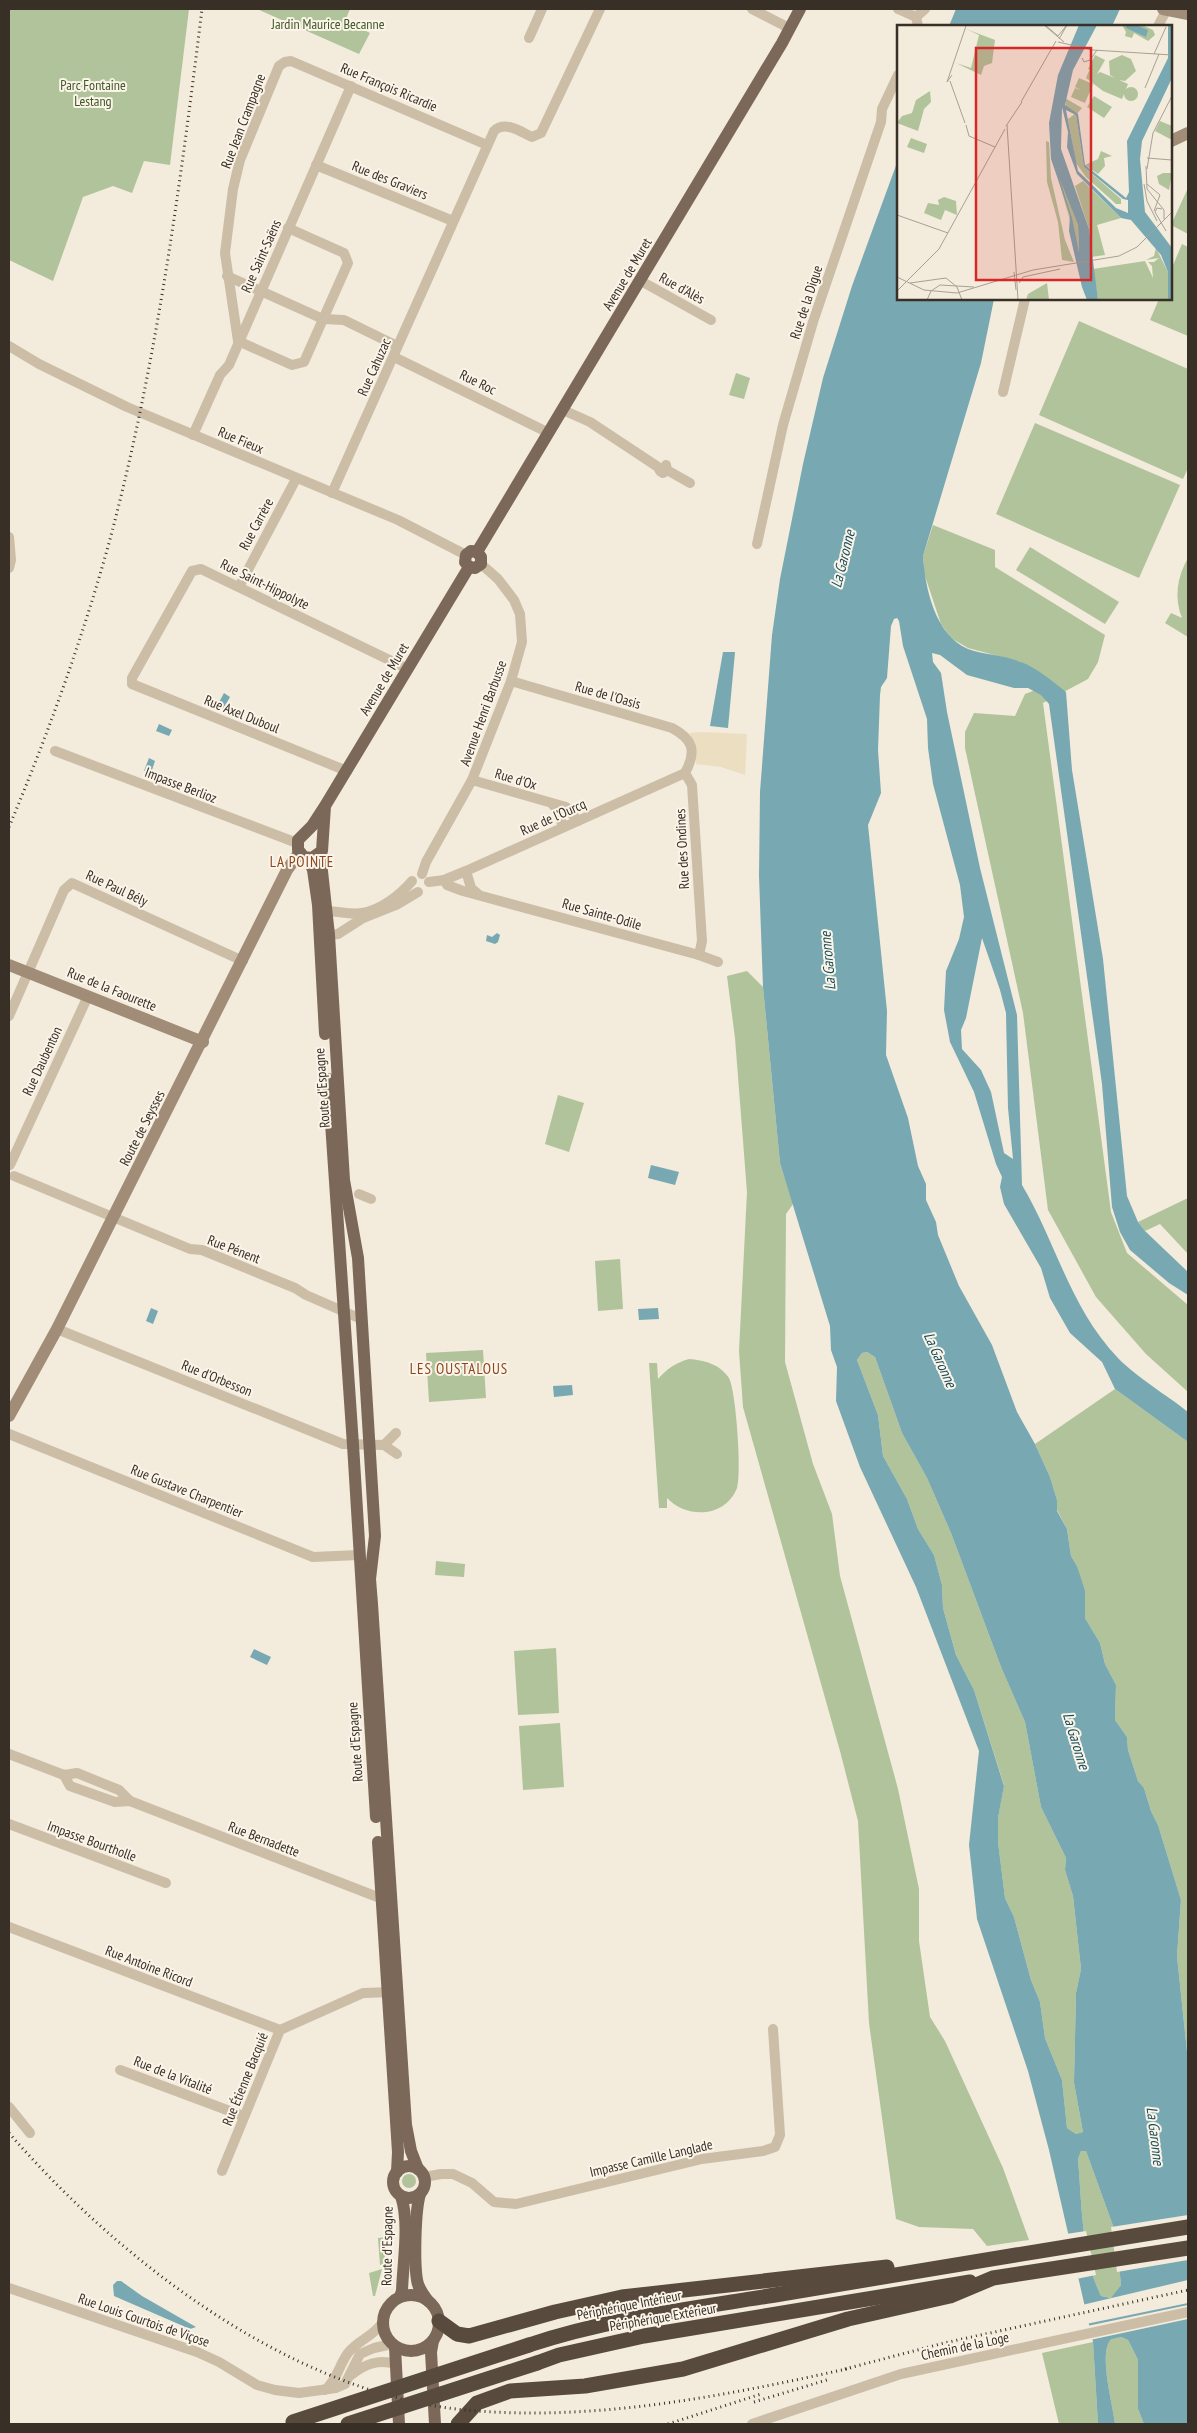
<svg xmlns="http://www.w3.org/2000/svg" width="1197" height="2433" font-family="'PT Sans Narrow',sans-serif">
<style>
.green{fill:#b0c39a}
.plaza{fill:#ecdfc1}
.water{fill:#78a8b2;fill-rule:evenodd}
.pier{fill:#f3ebdb}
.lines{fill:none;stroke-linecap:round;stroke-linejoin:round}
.street{stroke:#ccbda6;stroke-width:10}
.secondary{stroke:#a08c77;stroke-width:12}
.primary{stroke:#7b6858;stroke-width:12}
.highway{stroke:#594a3e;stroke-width:15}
.rail{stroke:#382f27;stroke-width:3;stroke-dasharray:1 4;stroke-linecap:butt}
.secondary-bridge{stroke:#a08c77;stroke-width:12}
.highway-bridge{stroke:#594a3e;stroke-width:15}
.labels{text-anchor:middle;stroke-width:4;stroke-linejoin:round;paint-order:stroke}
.park-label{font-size:14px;fill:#40582a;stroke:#fbf4e8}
.street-label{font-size:14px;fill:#382f27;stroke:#fbf4e8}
.water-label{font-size:15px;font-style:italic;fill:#1a4e5c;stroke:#fbf4e8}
.neighbourhood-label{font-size:15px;letter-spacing:1px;fill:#8c461c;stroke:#fbf4e8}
.inset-road{fill:none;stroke:#a8a093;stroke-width:1}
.view{fill:#d62828;fill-opacity:0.15;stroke:#d62828;stroke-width:2.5}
.inset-edge{fill:none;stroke:#382f27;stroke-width:2.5}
</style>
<rect width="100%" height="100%" fill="#f3ebdb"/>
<!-- green -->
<g class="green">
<polygon points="9,9 189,9 170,165 144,161 132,193 113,186 83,197 53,281 9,260"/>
<polygon points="257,9 350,9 345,21 370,33 359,54"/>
<polygon points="1188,188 1188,234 1171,225"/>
<polygon points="1182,244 1188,247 1188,336 1150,320 1159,299 1171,299 1171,270"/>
<polygon points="1079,321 1188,369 1188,468 1183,479 1039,415"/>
<polygon points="736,373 750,378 744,399 729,395"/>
<polygon points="1035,423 1180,485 1139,578 996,514"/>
<polygon points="933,525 995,550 995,567 1105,635 1098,662 1088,679 1043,703 1111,1212 1127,1253 1188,1305 1188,1392 1146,1354 1096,1297 1048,1210 1023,1013 965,748 965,732 974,713 1015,716 1025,694 1054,683 1021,662 968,648 951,638 941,624 924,573 923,556"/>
<polygon points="1030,547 1119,602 1105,624 1016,570"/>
<path d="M1188,558V637L1165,623L1171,613L1182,618C1174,598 1177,577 1188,558Z"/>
<polygon points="747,971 763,987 780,1163 793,1204 786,1214 785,1362 813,1464 832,1514 840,1576 898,1789 919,1889 919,1941 930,2017 945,2041 1003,2168 1029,2240 987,2246 973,2229 919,2227 896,2219 869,2023 858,1821 840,1751 743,1407 739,1351 747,1192 735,1038 727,976"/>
<polygon points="558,1095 584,1103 569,1152 545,1144"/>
<polygon points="1188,1198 1188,1254 1160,1224 1145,1231 1138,1222"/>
<polygon points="620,1259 623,1309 598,1311 595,1261"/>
<polygon points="483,1350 486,1398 429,1402 426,1353"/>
<polygon points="867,1352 875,1357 902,1433 927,1478 951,1533 1001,1667 1025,1722 1041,1807 1066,1858 1065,1870 1073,1896 1081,1969 1076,1993 1074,2083 1083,2132 1076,2134 1067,2128 1062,2080 1045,2038 1040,2002 1031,1980 1014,1917 1005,1898 998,1842 998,1818 1004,1785 974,1690 956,1655 943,1608 942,1585 934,1555 918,1529 907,1499 883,1456 878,1415 857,1360 862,1353"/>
<path d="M689,1359C703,1360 720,1364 729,1378C736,1391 742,1474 737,1488C725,1518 687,1519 667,1498V1508H659L649,1363H657L658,1379C667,1369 675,1363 689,1359Z"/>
<polygon points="1115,1389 1188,1442 1188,2061 1177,1956 1181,1900 1158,1825 1151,1811 1144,1788 1138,1781 1128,1750 1127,1737 1115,1720 1116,1685 1105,1664 1100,1643 1085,1618 1077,1566 1071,1556 1067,1529 1057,1510 1057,1500 1050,1477 1035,1444"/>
<polygon points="436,1561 465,1564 464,1577 435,1575"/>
<polygon points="556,1648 559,1713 518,1715 514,1651"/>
<polygon points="560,1723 564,1787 523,1790 519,1726"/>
<path d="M1081,2151H1086L1116,2234L1121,2285L1112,2298L1101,2296C1081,2254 1082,2204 1078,2159Z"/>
<circle cx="409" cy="2181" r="7"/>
<polygon points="389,2237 383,2265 380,2265 378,2238"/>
<polygon points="382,2269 375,2296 373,2296 369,2273"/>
<path d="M1121,2337L1128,2340L1138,2360V2409L1144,2424H1115C1113,2404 1098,2354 1111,2338Z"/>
<polygon points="1093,2342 1098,2424 1059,2424 1042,2353"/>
</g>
<!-- plaza -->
<polygon class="plaza" points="702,732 747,734 745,775 721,767 696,764 694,744 689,733"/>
<!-- water -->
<g class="water">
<polygon points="956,9 1120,9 1112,26 949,26"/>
<path d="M898,160V299H994L981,363L923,556C925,588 935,635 968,649C985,655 1004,655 1021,662C1037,668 1052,681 1066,692L1072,770L1103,959L1127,1196L1138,1222L1145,1231L1188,1272V1295L1169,1283L1130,1250L1120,1232L1112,1207L1102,1084L1049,704L1041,695L1028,688H1014L967,675L940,655L932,653L933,662L941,673L947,712L980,868L1017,1015L1022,1185C1056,1242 1070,1308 1118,1358C1135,1376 1168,1396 1188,1412V1442L1115,1389L1102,1362L1070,1333L1050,1298L1041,1268L1004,1204L1000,1187L1002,1177L996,1164L974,1092L950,1042L944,1010L946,971L959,939L964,917L960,885L933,784L928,748L927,719L903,646L899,621L897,618L894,619L891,626L887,678L881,687L880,695L878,750L881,793L868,825L887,1011L886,1055L908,1118L918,1166L926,1184V1200L936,1222L938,1235L959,1286L992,1345L1017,1412L1035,1444L1050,1477L1057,1500V1511L1067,1529L1071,1556L1077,1566L1085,1591V1618L1100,1643L1105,1664L1116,1685L1115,1720L1127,1737L1128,1750L1138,1781L1144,1788L1151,1811L1158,1825L1181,1900L1177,1956L1188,2061V2424H1144L1138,2409V2360L1128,2340L1121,2337L1111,2339C1098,2354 1113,2404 1115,2424H1098L1093,2342L1049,2150L1028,2071L977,1919L969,1845L979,1751L916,1587L860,1467L836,1401L837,1367L831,1350L830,1326L780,1163L763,987L759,876L760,792L772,635L780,579L803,464L823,378L852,286ZM982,938L1000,990L1006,1013L1008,1108L1013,1159L1004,1153L991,1092L981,1070L962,1049L961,1030L966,1018ZM867,1352L875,1357L902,1433L927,1478L951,1533L1001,1667L1025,1722L1041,1807L1066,1858L1065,1870L1073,1896L1081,1969L1076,1993L1074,2083L1083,2132L1076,2134L1067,2128L1062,2080L1045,2038L1040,2002L1031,1980L1014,1917L1005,1898L998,1842V1818L1004,1786L974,1690L956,1655L943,1608L942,1585L934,1555L918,1529L907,1499L883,1456L878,1415L857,1360L862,1353ZM1081,2151H1086L1116,2234L1121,2285L1111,2298L1101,2296C1081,2254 1082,2204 1078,2159Z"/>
<polygon points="723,652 735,652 728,728 710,726"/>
<polygon points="224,693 230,697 223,709 217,706"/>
<polygon points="159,724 172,730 169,736 156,731"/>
<polygon points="149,758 155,761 151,773 144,771"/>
<polygon points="497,933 500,935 498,942 495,944 486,941 487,935 492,937"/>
<polygon points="651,1165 679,1172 675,1185 648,1178"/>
<polygon points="151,1308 158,1311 153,1324 146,1321"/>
<polygon points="658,1308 659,1319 639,1320 638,1309"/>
<polygon points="572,1385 573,1395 554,1397 553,1386"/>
<polygon points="254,1649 271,1657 267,1665 250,1657"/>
<polygon points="117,2281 121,2281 142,2296 196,2327 190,2329 114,2296 113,2285"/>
</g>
<!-- pier -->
<g class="pier">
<polygon points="1188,2215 1188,2260 1117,2272 1111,2227"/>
<polygon points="1086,2231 1096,2275 1076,2279 1066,2234"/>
<polygon points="1188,2280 1188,2303 1086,2324 1082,2305"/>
<polygon points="1188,2305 1188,2319 1090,2340 1087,2326"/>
</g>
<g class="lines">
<!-- street -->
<g class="street">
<polyline points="752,9 789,28"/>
<polyline points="898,9 916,17 918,26"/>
<polyline points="916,17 925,9"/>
<polyline points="1158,26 1167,9"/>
<polyline points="529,38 542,9"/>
<polyline points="316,165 453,221"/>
<polyline points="227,276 323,319 344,320 397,346"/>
<polyline points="641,281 711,320"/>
<polyline points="238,341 225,253 233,189 240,160 279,66 285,62 291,61 487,145"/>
<polyline points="238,341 292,365 304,362 348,263 344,253 288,228"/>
<polyline points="9,346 39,364 127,407 398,520 466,555"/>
<polyline points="394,357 549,433"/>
<polyline points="1003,392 1025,299"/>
<polyline points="563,410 590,422 658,467 660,471 663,473 667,470"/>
<polyline points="193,435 220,375 229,365 351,86"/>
<polyline points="666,465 667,470 690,483"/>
<path d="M332,493L494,131C505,120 521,132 532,137L541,133L600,9"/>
<polyline points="9,537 11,560 9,568"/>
<polyline points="757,544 783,425 813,322 881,122 882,109 898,75"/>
<polyline points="241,583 296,479"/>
<path d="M511,681L672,728C693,739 697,751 685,773"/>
<polyline points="55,751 297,843"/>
<polyline points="347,771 132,684 132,678 192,571 201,569 408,669"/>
<polyline points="685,773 692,785 702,941 699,955"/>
<polyline points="472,780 566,807 578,821"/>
<polyline points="553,805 558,810 563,827"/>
<polyline points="466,871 471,888 478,894"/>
<polyline points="422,874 426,862 472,780 511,681 522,642 520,614 514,600 498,579 481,564"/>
<polyline points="444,880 447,885 463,891 699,955 718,962"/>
<polyline points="429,882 444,880 466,871 685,773"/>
<path d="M322,913L326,911C337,911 351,915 362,913C381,910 400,895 412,881"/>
<polyline points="322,933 329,935 338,934 363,918 398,904 418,892"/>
<polyline points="9,1016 64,890 72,883 243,961"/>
<polyline points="10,1165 88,996"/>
<polyline points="14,1176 190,1249 202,1250 295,1288 306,1295 361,1319"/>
<polyline points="359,1194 371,1199"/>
<polyline points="57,1329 343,1444 384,1445 397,1454"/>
<polyline points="9,1434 313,1557 359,1555"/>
<polyline points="384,1445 396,1433"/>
<polyline points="9,1754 64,1775 77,1773 119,1790 130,1801"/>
<polyline points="64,1775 70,1786 115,1802 130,1801 380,1898 388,1897"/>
<polyline points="9,1824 166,1883"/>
<polyline points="9,1927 280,2030 363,1993 393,1992"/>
<polyline points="120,2070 243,2116"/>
<polyline points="9,2107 30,2133"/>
<polyline points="222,2171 280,2030"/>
<polyline points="424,2177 441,2174 453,2174 472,2183 494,2202 516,2204 702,2159 763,2151 775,2147 780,2135 773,2029"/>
<polyline points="9,2288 197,2352 219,2362 257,2385 275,2390 299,2393 336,2388 345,2384 360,2354 374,2348 392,2344"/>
<path d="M351,2375C365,2364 378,2359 396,2364"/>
<path d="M325,2390C337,2380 339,2365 348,2353C358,2340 373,2337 383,2322"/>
<polyline points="752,2424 901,2374 1188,2312"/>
</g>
<!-- secondary -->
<g class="secondary">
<polyline points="1171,141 1188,133"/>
<polyline points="9,965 203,1042"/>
<polyline points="9,1416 57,1329 287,870 299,853"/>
</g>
<!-- primary -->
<g class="primary">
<polyline points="477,552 782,43 800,9"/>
<polyline points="469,567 465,562 466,555 471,551 477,552"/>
<polyline points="469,567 475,568 481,564 481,557 477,552"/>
<polyline points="325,806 322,851 312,858 304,857 298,850 298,840 312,826 325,806 469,567"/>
<polyline points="320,853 329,935 344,1180 358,1258 375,1536 370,1579 372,1604 406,2125 411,2151 418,2169"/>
<polyline points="308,858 313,870 318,905 325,1034"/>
<polyline points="328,1079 353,1445 376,1817"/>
<polyline points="378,1842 398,2152 397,2172"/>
<circle cx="409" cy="2182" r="16"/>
<path d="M420,2194C415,2211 414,2262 417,2280C418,2288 423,2294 428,2301"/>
<circle cx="411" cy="2323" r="28"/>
<path d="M400,2297L402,2291C403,2261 410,2224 401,2196"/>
<polyline points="433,2341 431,2352 435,2424"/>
<polyline points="395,2347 399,2424"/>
</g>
<!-- highway -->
<g class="highway">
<polyline points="439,2321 457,2334 469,2336 555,2312 622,2297 887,2267"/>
<path d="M529,2345C610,2318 697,2308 781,2294C917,2271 1052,2249 1188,2227"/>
<polyline points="537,2363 559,2355 644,2336 970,2282"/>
<polyline points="458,2424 477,2403 510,2391 585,2386 683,2369 848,2319 950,2296 993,2278 1188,2248"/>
</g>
<!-- rail -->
<g class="rail">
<path d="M9,827C48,734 82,640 109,543C156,368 180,188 202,9"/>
<path d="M9,2133C120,2261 291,2393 465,2410C595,2422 724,2396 851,2368"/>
<polyline points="845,2369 944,2343 1188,2290"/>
<polyline points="754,2402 830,2379"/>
<polyline points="668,2424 761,2394"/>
</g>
<!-- secondary-bridge -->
<polyline class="secondary-bridge" points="1163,9 1188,14"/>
<!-- highway-bridge -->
<g class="highway-bridge">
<polyline points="293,2422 529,2345"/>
<polyline points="348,2424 537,2363"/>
</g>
</g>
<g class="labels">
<!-- park labels -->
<g class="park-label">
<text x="328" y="29">Jardin Maurice Becanne</text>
<text x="93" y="90">Parc Fontaine<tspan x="93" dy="16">Lestang</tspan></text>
</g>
<!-- street labels -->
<g class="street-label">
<text transform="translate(389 87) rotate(23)" y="5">Rue François Ricardie</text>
<text transform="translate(243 121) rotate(-69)" y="5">Rue Jean Crampagne</text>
<text transform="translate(390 180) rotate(22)" y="5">Rue des Graviers</text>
<text transform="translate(261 256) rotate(-66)" y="5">Rue Saint-Saëns</text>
<text transform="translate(627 274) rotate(-59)" y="5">Avenue de Muret</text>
<text transform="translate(682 288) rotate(29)" y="5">Rue d'Alès</text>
<text transform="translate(806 302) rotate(-72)" y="5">Rue de la Digue</text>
<text transform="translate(374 367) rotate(-66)" y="5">Rue Cahuzac</text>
<text transform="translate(478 382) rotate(26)" y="5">Rue Roc</text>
<text transform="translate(241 440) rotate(23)" y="5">Rue Fieux</text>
<text transform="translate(256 524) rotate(-62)" y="5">Rue Carrère</text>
<text transform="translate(265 584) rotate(26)" y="5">Rue Saint-Hippolyte</text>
<text transform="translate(384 679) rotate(-59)" y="5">Avenue de Muret</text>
<text transform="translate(608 695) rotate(16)" y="5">Rue de l'Oasis</text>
<text transform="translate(483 713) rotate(-70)" y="5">Avenue Henri Barbusse</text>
<text transform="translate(242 714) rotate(22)" y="5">Rue Axel Duboul</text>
<text transform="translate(516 779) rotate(17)" y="5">Rue d'Ox</text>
<text transform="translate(181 785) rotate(21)" y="5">Impasse Berlioz</text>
<text transform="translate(553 817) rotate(-24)" y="5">Rue de l'Ourcq</text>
<text transform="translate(682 849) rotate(-93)" y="5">Rue des Ondines</text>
<text transform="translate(117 888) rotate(25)" y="5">Rue Paul Bély</text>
<text transform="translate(602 914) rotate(16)" y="5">Rue Sainte-Odile</text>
<text transform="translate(112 989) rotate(22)" y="5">Rue de la Faourette</text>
<text transform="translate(42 1061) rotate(-65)" y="5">Rue Daubenton</text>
<text transform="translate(322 1088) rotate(-94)" y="5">Route d'Espagne</text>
<text transform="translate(142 1128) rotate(-63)" y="5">Route de Seysses</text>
<text transform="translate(234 1249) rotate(21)" y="5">Rue Pénent</text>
<text transform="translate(217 1378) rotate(22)" y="5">Rue d'Orbesson</text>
<text transform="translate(187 1491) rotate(22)" y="5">Rue Gustave Charpentier</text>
<text transform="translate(355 1742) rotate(-94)" y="5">Route d'Espagne</text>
<text transform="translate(264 1839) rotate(21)" y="5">Rue Bernadette</text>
<text transform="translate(92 1841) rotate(20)" y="5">Impasse Bourtholle</text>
<text transform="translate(149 1966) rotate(21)" y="5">Rue Antoine Ricord</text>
<text transform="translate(173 2075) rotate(21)" y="5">Rue de la Vitalité</text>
<text transform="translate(245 2079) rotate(-68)" y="5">Rue Étienne Bacquié</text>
<text transform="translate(651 2158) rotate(-13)" y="5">Impasse Camille Langlade</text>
<text transform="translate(387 2246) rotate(-89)" y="5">Route d'Espagne</text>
<text transform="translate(629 2305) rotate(-11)" y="5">Périphérique Intérieur</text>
<text transform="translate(663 2317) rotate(-10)" y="5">Périphérique Extérieur</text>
<text transform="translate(144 2320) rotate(19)" y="5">Rue Louis Courtois de Viçose</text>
<text transform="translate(965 2346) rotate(-12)" y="5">Chemin de la Loge</text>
</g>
<!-- water labels -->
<g class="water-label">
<text transform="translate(843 559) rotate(-76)" y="5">La Garonne</text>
<text transform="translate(828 961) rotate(-95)" y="5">La Garonne</text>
<text transform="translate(940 1360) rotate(66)" y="5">La Garonne</text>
<text transform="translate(1076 1741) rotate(73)" y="5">La Garonne</text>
<text transform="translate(1155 2136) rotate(83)" y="5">La Garonne</text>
</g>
<!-- neighbourhood labels -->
<g class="neighbourhood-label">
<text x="302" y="867">LA POINTE</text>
<text x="459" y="1374">LES OUSTALOUS</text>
</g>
</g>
<!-- overview -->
<g transform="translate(897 25)">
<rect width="275" height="275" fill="#f3ebdb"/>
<path d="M225,0H245L256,5L258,10L251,16L237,8L235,13L228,11L229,7ZM69,4L98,15L95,38L87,41L84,50L59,38L74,43L82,10ZM198,30L208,35L200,49L203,47L218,53L213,50L212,36L225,30L234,34L239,46L228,56L222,55L231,59L225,74L206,66L189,53L192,46L196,47L191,44ZM182,53L196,59L188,78L174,72L178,63L184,65L178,62ZM227 69a7 7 0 1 1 14 0a7 7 0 1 1-14 0ZM33,66L34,77L27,84L21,106L0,98L5,91L15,88L19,75ZM197,71L215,82L207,93L190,82ZM168,73L185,83L179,90L187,142L224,174V179H219L189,152L179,138L171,94L179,88L169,82ZM263,96L275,101V115L258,106ZM14,113L30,119L27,128L10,122ZM149,116L152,117L154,153L168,215L177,237L165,235L161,197L150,157ZM204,126L215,131L207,133L208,141L201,149L188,140L201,134ZM266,148H275L272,165L262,159L260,151ZM163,152L181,200L182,227L161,153ZM186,156L224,193L200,200L208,230L194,232L192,204L178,161ZM47,172L59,176L60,190L48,185L44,195L27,188L31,178L42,180L41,175ZM259,223L271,247V275H201L196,244L248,236L256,253L255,241L251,237H257L262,233L249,235L257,231ZM150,258L152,275H129L131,269Z" fill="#b0c39a"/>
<path d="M182,0H200L176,45L168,80L181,89L188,140L229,173L232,167L230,116L271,33V0H275V53L245,116L243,134L248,187L275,223V275H271V247L264,230L234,195L224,193L180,149L170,122L171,107L165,82L164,124L192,204L201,275H190L185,262L172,206L173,190L154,134L152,98L161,50ZM169,85L179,90L187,142L226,174L231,175V188L219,183L181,146ZM162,152L181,200L182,227L175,193ZM230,0H239L251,5L249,12L229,3Z" fill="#78a8b2" fill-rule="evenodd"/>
<path class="inset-road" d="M147,0L167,17M148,0L161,11L170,0M162,14L170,0M161,17L196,25L275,30M257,29L269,2M185,33L187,37L193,35L200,25M55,50L50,57L69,1M53,56L68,98M248,63L262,29M124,77L159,16M69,100L72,111L98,122M110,100L121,275M109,101L125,77M250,133L275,135M249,141L250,164L267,185V194M250,144L256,108L275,71M247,159L250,176L260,196M250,159L263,170L257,186M265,184L260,183L258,187L269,206M0,190L51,208M117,247L119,265M0,252L27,265L60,268L136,245L222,231L240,222L275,187M13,258L49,253L60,262L65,275M122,258L126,252L163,244M0,266L42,224L108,104M30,275L34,266L43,260L77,262"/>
<path class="view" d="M79,23H194V255H79Z"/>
<rect width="275" height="275" class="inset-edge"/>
</g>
<!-- border -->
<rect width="1197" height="2433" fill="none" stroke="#382f27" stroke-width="20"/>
</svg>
